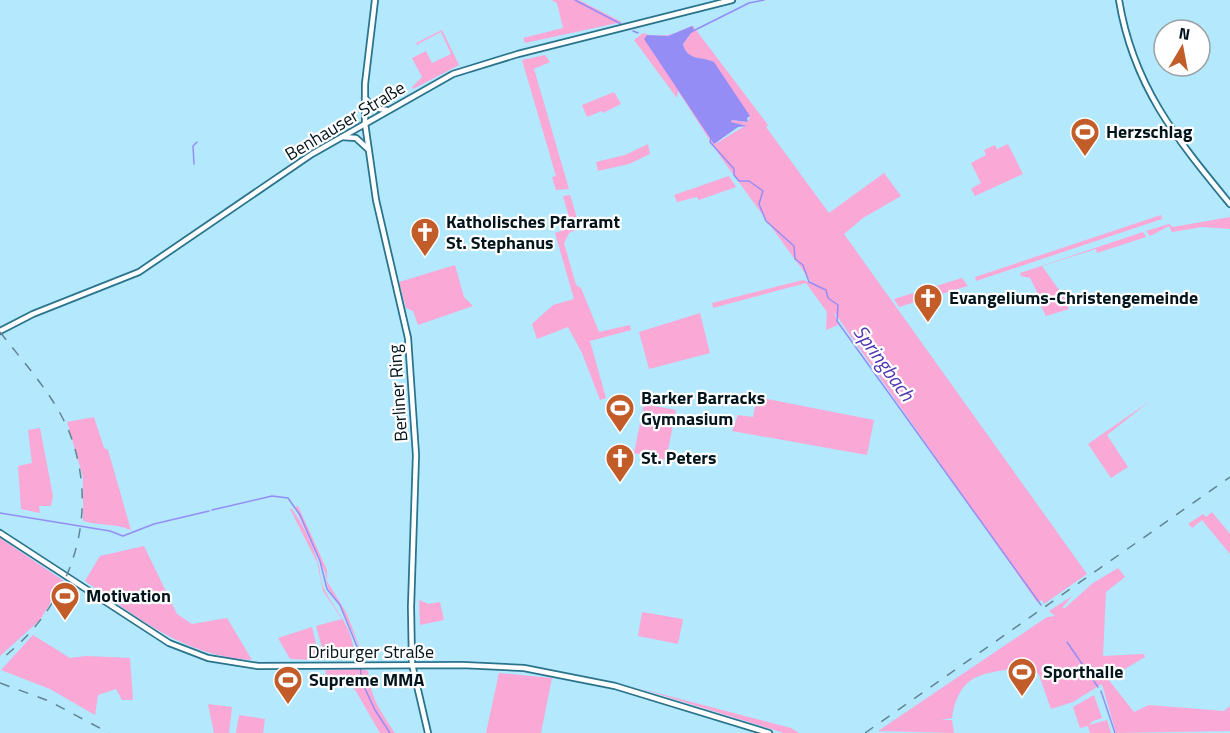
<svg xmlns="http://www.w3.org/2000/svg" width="1230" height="733" font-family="'Titillium Web',sans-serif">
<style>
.green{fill:#faa8d6;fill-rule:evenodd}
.water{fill:#948df6}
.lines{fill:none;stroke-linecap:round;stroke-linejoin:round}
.stream{stroke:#948df6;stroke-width:1.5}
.major-casing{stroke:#29738d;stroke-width:8}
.major{stroke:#fff;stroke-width:4.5}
.rail{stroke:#608493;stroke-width:1.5;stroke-dasharray:10 10;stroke-linecap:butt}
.labels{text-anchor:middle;stroke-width:4.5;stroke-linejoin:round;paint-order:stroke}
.street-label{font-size:18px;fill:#02141c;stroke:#fff}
.poi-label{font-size:18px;font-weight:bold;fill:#02141c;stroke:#fff;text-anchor:start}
.water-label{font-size:20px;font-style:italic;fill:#4e37b0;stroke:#fff}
</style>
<rect width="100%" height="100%" fill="#b3e8fd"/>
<!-- green -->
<g class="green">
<polygon points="551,0 579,0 622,22 525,43 523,38 563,28 557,3"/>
<path d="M693,26L768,125L766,127L829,213L884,173L901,196L863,218L844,234L1087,574L1044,604L1042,600L1037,602L834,312L838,325L826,330L827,312L806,283L713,308L712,303L803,280L812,283L722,159L678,91L677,98L634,40L643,33C661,40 676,33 693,26ZM692,26L694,29L683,44C686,58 696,58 709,60L750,117L748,122L732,120L731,122L745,126L715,144L647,35L667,36Z"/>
<polygon points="442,30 459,65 413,89 412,87 422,77 412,58 426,51 432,63 451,54 441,32 418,44 418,46 416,43"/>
<polygon points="545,55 550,62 534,69 569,189 556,190 552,177 556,176 522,60"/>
<polygon points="614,92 621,104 603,113 602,111 587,117 582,105"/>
<polygon points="648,144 650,154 629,164 598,171 596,162 625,155"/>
<polygon points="1008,144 1023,174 975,196 971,189 981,183 971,163 986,155 984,150 995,145 997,149"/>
<polygon points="729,176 736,187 699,200 697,197 677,202 674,195"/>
<polygon points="570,195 580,228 569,233 564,243 576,285 581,288 599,332 630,325 631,330 590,341 606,398 600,400 582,353 568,327 537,339 532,324 553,305 574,299 555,233 572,227 563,196"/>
<polygon points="1161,215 1162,219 976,281 975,277"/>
<polygon points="1230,217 1230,229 1202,227 1172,232 1169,226 1150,236 1146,231 1169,224 1173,227"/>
<polygon points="1143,232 1146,237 1097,253 1096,249 1042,266 1067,301 1088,296 1067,304 1069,309 1046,316 1040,304 1029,305 1029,299 1038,294 1030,278 1021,276 1020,273"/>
<polygon points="455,265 464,297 473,306 418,325 413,311 406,308 399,282"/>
<polygon points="962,278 968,286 899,307 894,299"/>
<polygon points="700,313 710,353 649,369 639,332"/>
<polygon points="757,397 874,420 867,455 732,431 738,415 753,417"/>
<polygon points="1150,401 1107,435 1128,467 1111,478 1088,444"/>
<polygon points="644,404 676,410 666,460 634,453"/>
<path d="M94,417L104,448L108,450L131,530C113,523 101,526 83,521V477L67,422Z"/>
<polygon points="40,428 53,496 51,506 39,506 40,513 21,509 18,466 32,463 28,430"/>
<polygon points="298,506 327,570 327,581 347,614 363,656 340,605 328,588 325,572 295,507"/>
<path d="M290,509L291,508C302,522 314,546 318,563C321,572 320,582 325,591C336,611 357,633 353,658L325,659L316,626L342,619L323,591L317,562Z"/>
<polygon points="1212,512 1230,534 1230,554 1202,520 1192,528 1188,524 1203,514 1206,517"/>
<polygon points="0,538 64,581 40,620 0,656"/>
<path d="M144,546L177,614L192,624L227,618L252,660C183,656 139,618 85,581L100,556Z"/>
<path d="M1118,568L1125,577L1106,592L1103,656L1144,654L1145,657L1108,679L1134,712L1149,705L1224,711L1230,706V731L1116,733L1102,684L1073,702L1051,709L1039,675L1030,664C990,677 961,665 952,718L941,720H952L954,733L878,731L1047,617L1055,616L1049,611L1072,596L1062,608H1065L1093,583Z"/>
<polygon points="419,600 429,604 440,602 444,620 420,625"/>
<polygon points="642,612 683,619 678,644 638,636"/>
<polygon points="312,627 320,660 290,659 278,638"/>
<polygon points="33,635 70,658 86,656 130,658 133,700 122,700 116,689 98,695 95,715 50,689 1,670"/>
<path d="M362,669L368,671C370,697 381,712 395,733H380L350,681L325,677L326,670Z"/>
<polygon points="499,673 552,678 541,733 486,733"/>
<polygon points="638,688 791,728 799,733 784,733"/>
<polygon points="1094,695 1102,718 1093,721 1089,725 1107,720 1111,733 1090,733 1088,726 1080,728 1073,707"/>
<polygon points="208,704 232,707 229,733 214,733"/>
<polygon points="239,715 265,719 263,733 236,733"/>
</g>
<!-- water -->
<path class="water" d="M692,26L694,29L683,44C687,61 701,56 714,62L750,116L747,118L748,122L732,120L731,122L747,126L738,127L714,144L644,39L647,35L668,36Z"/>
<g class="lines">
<!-- stream -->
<g class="stream">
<polyline points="575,0 621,24"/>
<polyline points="633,31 638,33"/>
<polyline points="691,32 749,3 764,0"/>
<polyline points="711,138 710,142 734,169 734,175 739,181 749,181 763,191 759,204 766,221 794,246 795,259 803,265 809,282 826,290 828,298 838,305 837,321 1041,605"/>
<polyline points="194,164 193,146 197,142"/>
<polyline points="212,510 272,496 288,498 300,515 320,561 327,589 340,605 360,654 361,680 375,710 390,733"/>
<polyline points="0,513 110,531 123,536 154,524 209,511"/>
<polyline points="1067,642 1098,687"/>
<polyline points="1101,691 1115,733"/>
</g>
<!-- major casing -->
<g class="major-casing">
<g id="major">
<polyline points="375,0 365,84 365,123 376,200 408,338 416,455 411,607 412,664 428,733"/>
<path d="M1119,0C1133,86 1176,138 1230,204"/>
<polyline points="365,98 373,108 387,110"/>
<polyline points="342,137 356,138 368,149"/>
<polyline points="0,331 33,314 139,272 312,154 453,74 518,54 732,0"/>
<polyline points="0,533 169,643 208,658 258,666 462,665 524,668 615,686 769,733"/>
</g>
</g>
<!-- major -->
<use href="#major" class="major"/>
<!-- rail -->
<g class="rail">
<path d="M0,332C24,363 52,393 68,429C103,514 71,606 0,660"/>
<polyline points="0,683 49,701 109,733"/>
<polyline points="865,733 1230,477"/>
</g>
</g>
<!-- icons -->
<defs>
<g id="stadium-pin" transform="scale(1.5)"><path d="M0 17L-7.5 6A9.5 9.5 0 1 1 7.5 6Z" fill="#c25d2a" stroke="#fff"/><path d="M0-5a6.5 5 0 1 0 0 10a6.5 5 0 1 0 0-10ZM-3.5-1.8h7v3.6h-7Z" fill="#fff"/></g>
<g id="church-pin" transform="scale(1.5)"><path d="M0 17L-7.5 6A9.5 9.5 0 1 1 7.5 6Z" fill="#c25d2a" stroke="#fff"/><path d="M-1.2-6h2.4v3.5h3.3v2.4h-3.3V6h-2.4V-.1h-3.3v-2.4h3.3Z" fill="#fff"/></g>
</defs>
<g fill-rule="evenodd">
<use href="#stadium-pin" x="1085" y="132"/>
<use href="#church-pin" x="425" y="232"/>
<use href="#church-pin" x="928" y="298"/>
<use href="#stadium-pin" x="620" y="408"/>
<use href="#church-pin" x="620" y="458"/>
<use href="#stadium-pin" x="65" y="596"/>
<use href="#stadium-pin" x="1022" y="672"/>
<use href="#stadium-pin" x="288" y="680"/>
</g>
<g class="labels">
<!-- street labels -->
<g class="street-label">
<text transform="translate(345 121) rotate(-31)" y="6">Benhauser Straße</text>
<text transform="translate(398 393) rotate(-94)" y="6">Berliner Ring</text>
<text x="371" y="658">Driburger Straße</text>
</g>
<!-- poi labels -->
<g class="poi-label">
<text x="1106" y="138">Herzschlag</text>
<text x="446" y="228">Katholisches Pfarramt<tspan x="446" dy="21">St. Stephanus</tspan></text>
<text x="949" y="304">Evangeliums-Christengemeinde</text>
<text x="641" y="404">Barker Barracks<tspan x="641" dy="21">Gymnasium</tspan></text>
<text x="641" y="464">St. Peters</text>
<text x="86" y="602">Motivation</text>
<text x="1043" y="678">Sporthalle</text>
<text x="309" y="686">Supreme MMA</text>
</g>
<!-- water labels -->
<g class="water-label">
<text transform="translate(884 363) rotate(54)" y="7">Springbach</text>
</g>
</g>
<!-- north arrow -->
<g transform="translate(1182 48) rotate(10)"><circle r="28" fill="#ffffff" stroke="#9aa1a4" stroke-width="1.5"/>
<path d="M0-4.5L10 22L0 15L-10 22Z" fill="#c25d2a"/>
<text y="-9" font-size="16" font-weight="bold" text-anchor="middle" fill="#02141c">N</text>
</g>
</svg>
